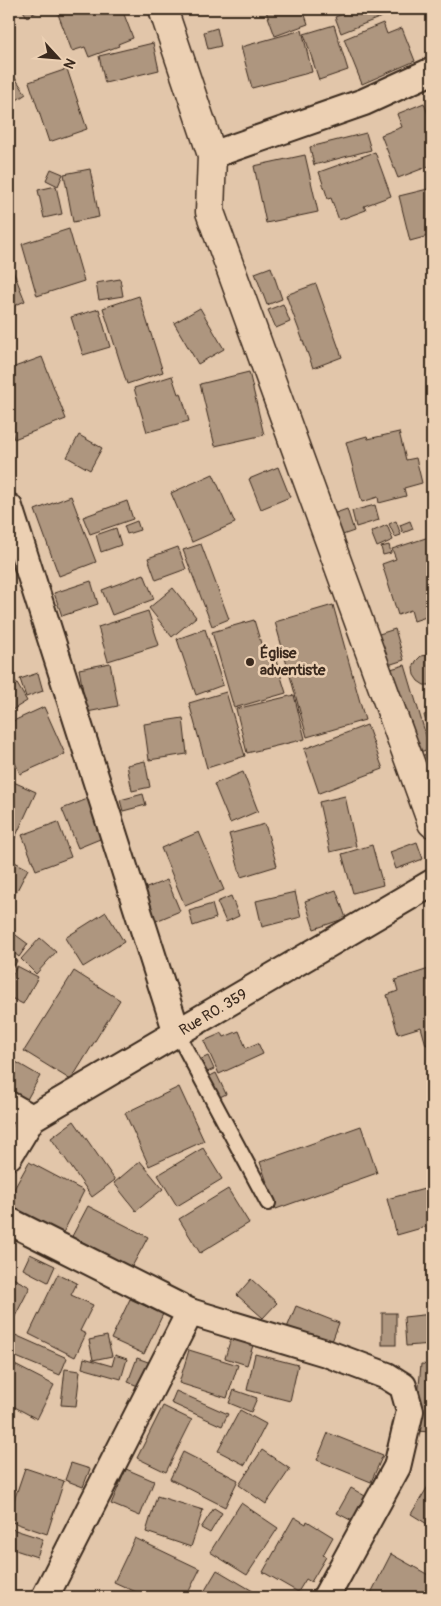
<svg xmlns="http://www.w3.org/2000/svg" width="441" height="1606" font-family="Pangolin,sans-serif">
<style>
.building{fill:#ae967f;stroke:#3b2a1e}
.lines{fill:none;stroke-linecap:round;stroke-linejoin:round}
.service-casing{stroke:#3b2a1e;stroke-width:18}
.minor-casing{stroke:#3b2a1e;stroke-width:30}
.tertiary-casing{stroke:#3b2a1e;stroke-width:31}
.service{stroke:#ecd0b3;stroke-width:14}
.minor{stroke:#ecd0b3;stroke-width:26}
.tertiary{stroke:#ecd0b3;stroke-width:28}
.poi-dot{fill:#3b2a1e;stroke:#ecd0b3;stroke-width:2}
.labels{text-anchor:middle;stroke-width:5;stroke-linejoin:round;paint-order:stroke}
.poi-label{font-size:15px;font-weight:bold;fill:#3b2a1e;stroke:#ecd0b3;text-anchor:start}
.street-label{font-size:15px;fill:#3b2a1e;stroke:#ecd0b3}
</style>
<rect width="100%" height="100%" fill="#e2c6aa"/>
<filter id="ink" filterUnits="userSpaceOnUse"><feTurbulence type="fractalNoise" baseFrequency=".02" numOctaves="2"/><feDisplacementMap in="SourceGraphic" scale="10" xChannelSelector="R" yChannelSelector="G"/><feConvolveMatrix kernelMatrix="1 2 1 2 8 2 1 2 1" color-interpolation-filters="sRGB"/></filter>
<g filter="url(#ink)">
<!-- building -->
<g class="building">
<polygon points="22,9 42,9 27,17"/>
<polygon points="72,9 122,9 133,38 118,44 119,46 89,57 85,47 72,51 58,14"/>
<polygon points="271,9 303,9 308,24 275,36 266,11"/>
<polygon points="356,9 399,9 399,10 341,33 335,17"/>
<polygon points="383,23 387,34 402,28 415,61 362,84 344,39"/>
<polygon points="334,25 348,70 319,80 304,34"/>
<polygon points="217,28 221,46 208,49 204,32"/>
<polygon points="302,30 312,72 252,88 241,47"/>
<polygon points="153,43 159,70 105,83 99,56"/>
<polygon points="9,46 14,57 9,59"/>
<polygon points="67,69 87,129 49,142 29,82"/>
<polygon points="13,75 26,94 9,105 9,78"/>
<polygon points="424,103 429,117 432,116 432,165 398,178 381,135 402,127 397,114"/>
<polygon points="366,133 371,150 314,165 310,147"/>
<polygon points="375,152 391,196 364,206 366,210 339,220 331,198 328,199 319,172"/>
<polygon points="305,155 318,212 266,223 254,166"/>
<polygon points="51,169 63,174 58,186 46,180"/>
<polygon points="90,169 99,217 73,222 64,174"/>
<polygon points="56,186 62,214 44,218 38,190"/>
<polygon points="432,188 432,235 410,241 399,196"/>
<polygon points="69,229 84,281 37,296 22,244"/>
<polygon points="271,267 282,299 267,305 255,273"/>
<polygon points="12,268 25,301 9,308 9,269"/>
<polygon points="120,279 123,296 99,300 96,283"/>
<polygon points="316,284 342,357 313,368 286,295"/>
<polygon points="139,296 163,372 127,384 103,308"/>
<polygon points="283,304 290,322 276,328 268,310"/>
<polygon points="200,308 224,349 198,364 174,323"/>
<polygon points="99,309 110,347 83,355 71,317"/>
<polygon points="42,357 66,419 14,439 9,424 9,369"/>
<polygon points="249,372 264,435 215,446 200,384"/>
<polygon points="172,376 178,394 181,393 189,421 147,432 134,388"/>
<polygon points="399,432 406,460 416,458 422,483 404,488 406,496 379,503 378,497 362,502 346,442 367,436 368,439"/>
<polygon points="79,435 102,448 90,470 67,457"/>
<polygon points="278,467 290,497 261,509 249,479"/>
<polygon points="213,474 235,523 192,542 171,493"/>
<polygon points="71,496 96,562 59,576 35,510"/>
<polygon points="127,501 133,519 90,534 83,517"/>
<polygon points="375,505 379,520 356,527 352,511"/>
<polygon points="347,509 354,531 334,538 327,516"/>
<polygon points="137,521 140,530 127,534 124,526"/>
<polygon points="396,521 401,535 395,537 389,524"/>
<polygon points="410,521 413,529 403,533 400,525"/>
<polygon points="387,525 393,540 377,547 371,532"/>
<polygon points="116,528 121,545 101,552 96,535"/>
<polygon points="432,536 432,615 414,621 411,610 398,615 382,564 396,559 392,549"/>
<polygon points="201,544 229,619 212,626 183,550"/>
<polygon points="389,545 391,553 383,555 381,547"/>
<polygon points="178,547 186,569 156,580 148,558"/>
<polygon points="144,574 154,599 112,615 102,590"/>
<polygon points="91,581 98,604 62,616 54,593"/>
<polygon points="173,588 196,617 172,637 149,608"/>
<polygon points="333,605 365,720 307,737 275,622"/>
<polygon points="148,611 159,645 108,661 98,627"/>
<polygon points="254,620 265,657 274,654 286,693 234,708 212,632"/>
<polygon points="205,629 223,685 196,695 177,639"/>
<polygon points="395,629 404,660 382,667 373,636"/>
<polygon points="428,655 432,655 432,685 424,685 418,681 414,675 413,668 416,661 421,656"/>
<polygon points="110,663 118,706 87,712 79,669"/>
<polygon points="405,665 430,749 412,754 387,670"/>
<polygon points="9,670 27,701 9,712"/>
<polygon points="38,673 43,691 26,697 20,679"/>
<polygon points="226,692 245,756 207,768 189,703"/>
<polygon points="294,695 305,739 247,753 236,709"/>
<polygon points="44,707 65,754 20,774 9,749 9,723"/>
<polygon points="432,713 432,746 424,715"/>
<polygon points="183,718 187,754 149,760 144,724"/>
<polygon points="367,725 383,769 319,793 304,749"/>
<polygon points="430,753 432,761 432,811 415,758"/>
<polygon points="145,761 150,787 132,791 127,765"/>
<polygon points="243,772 258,811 230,823 214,784"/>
<polygon points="9,780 36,792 10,849 9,848"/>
<polygon points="143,794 146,805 123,811 120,800"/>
<polygon points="345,796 356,846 330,852 319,802"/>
<polygon points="90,798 105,837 78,848 62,809"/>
<polygon points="58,822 71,857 36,870 22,835"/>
<polygon points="265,824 277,866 241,877 229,834"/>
<polygon points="199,832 224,890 185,906 161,848"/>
<polygon points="417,842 423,859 396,869 390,852"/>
<polygon points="372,845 383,885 353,893 342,854"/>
<polygon points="9,859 28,869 9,906"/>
<polygon points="167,880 180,911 156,921 144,889"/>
<polygon points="336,890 346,918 314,929 305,901"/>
<polygon points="295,892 301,917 262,927 256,901"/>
<polygon points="231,896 239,916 226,922 217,902"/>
<polygon points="212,904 216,918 193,926 189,911"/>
<polygon points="106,912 124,942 83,967 65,938"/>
<polygon points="9,930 28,944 19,957 9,949"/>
<polygon points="40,938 56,952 36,974 21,959"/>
<polygon points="9,956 17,961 9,974"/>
<polygon points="17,966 38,977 23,1004 9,997 9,982"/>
<polygon points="432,968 432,1043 426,1045 421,1027 398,1034 387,995 398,991 395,980"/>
<polygon points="74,971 120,1000 71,1080 24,1051"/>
<polygon points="239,1031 246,1048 258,1043 263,1054 219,1074 204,1041 222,1033 224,1037"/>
<polygon points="208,1056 214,1069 201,1075 195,1062"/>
<polygon points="9,1058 40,1076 25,1103 9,1094"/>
<polygon points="216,1073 226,1094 216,1099 206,1078"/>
<polygon points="179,1087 204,1141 149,1166 125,1113"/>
<polygon points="74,1121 115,1180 92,1197 51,1138"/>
<polygon points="361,1126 377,1173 276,1209 260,1162"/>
<polygon points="203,1148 222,1179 177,1206 158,1175"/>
<polygon points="140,1161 163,1189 136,1211 114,1183"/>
<polygon points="29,1162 84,1191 62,1235 9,1208 9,1198"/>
<polygon points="432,1187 432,1225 397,1235 387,1199"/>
<polygon points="228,1189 249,1223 200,1253 179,1219"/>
<polygon points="88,1206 148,1237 128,1274 69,1242"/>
<polygon points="30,1254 55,1266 48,1282 23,1269"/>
<polygon points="58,1274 77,1283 71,1295 93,1305 80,1331 86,1334 75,1357 29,1334"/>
<polygon points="9,1276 30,1287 9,1328"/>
<polygon points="251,1279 277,1303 263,1318 237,1295"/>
<polygon points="130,1299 163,1314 144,1354 111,1339"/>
<polygon points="296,1306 339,1323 328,1352 284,1335"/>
<rect x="382" y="1313" width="14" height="32"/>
<polygon points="432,1314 432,1344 406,1346 404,1317"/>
<polygon points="13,1334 67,1358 60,1375 9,1354 9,1345"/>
<polygon points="232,1335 254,1342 247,1365 225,1358"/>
<polygon points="107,1336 112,1356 93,1360 89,1340"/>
<polygon points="189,1350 238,1365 227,1398 179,1383"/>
<polygon points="255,1354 298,1365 290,1401 247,1390"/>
<polygon points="115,1355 127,1359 121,1379 82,1368 84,1358 112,1366"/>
<polygon points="137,1358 151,1363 143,1388 128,1382"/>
<polygon points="9,1362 54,1385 37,1419 9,1404"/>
<polygon points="421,1364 432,1365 432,1432 415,1431"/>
<polygon points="65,1369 80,1371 76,1406 61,1405"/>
<polygon points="234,1390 257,1398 251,1412 229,1403"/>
<polygon points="176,1391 228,1414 222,1426 171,1403"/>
<polygon points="163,1406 192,1420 166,1472 137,1458"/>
<polygon points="240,1410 266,1424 245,1465 218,1451"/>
<polygon points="328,1433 383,1455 371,1482 317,1460"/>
<polygon points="262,1450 290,1469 266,1504 239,1485"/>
<polygon points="183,1452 238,1480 225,1507 170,1479"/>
<polygon points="432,1457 432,1468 427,1466"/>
<polygon points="71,1463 90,1469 83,1487 65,1480"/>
<polygon points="25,1468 64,1481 47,1534 9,1521 9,1515"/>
<polygon points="126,1469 154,1481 140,1516 111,1504"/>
<polygon points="432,1480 432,1527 411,1514"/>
<polygon points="351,1488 374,1501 360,1525 337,1513"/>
<polygon points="157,1496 203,1510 191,1547 146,1532"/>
<polygon points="241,1503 278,1528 247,1575 210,1552"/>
<polygon points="214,1508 222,1513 210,1533 201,1528"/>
<polygon points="294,1517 306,1524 307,1521 333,1537 323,1555 326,1557 311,1582 306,1579 298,1592 263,1572"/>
<polygon points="9,1528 43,1539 37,1557 9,1548"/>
<polygon points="135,1538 200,1569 186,1597 147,1597 114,1582"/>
<polygon points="391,1554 432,1577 432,1597 369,1597"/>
<polygon points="217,1570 263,1597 201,1597"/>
<polygon points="89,1592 98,1597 86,1597"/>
</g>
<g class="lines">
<!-- service casing -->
<g class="service-casing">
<polyline id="service" points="177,1033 268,1203"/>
</g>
<!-- minor casing -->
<g class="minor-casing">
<g id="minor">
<polyline points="212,155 364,102 432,71"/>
<polyline points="9,507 177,1033"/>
<polyline points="9,1105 32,1118"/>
<polyline points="9,1156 32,1118 432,883"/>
<polyline points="9,1221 190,1312 326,1353 387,1376 403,1386 410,1411 397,1467 326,1597"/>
<polyline points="45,1597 190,1312"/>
</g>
</g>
<!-- tertiary casing -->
<g class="tertiary-casing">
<polyline id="tertiary" points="163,9 212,155 210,212 432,823"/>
</g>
<!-- service -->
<use href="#service" class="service"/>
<!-- minor -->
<use href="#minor" class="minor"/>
<!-- tertiary -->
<use href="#tertiary" class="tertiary"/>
</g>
</g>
<!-- markers -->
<circle class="poi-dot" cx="250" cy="662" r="5"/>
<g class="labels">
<!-- poi labels -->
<g class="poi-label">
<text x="260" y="658">Église<tspan x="260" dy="17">adventiste</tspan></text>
</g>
<!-- street labels -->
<g class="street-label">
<text transform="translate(213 1012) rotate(-31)" y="5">Rue RO. 359</text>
</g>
</g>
<!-- margin -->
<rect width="441" height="1606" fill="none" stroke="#ecd0b3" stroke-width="30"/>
<rect x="15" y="15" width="411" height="1576" fill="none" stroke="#3b2a1e" stroke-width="2" filter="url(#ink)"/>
<!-- north arrow -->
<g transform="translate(58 58) rotate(116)" stroke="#ecd0b3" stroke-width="4" paint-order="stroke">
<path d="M0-4L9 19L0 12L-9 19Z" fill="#3b2a1e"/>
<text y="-8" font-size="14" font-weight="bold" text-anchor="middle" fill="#3b2a1e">N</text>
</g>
</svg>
